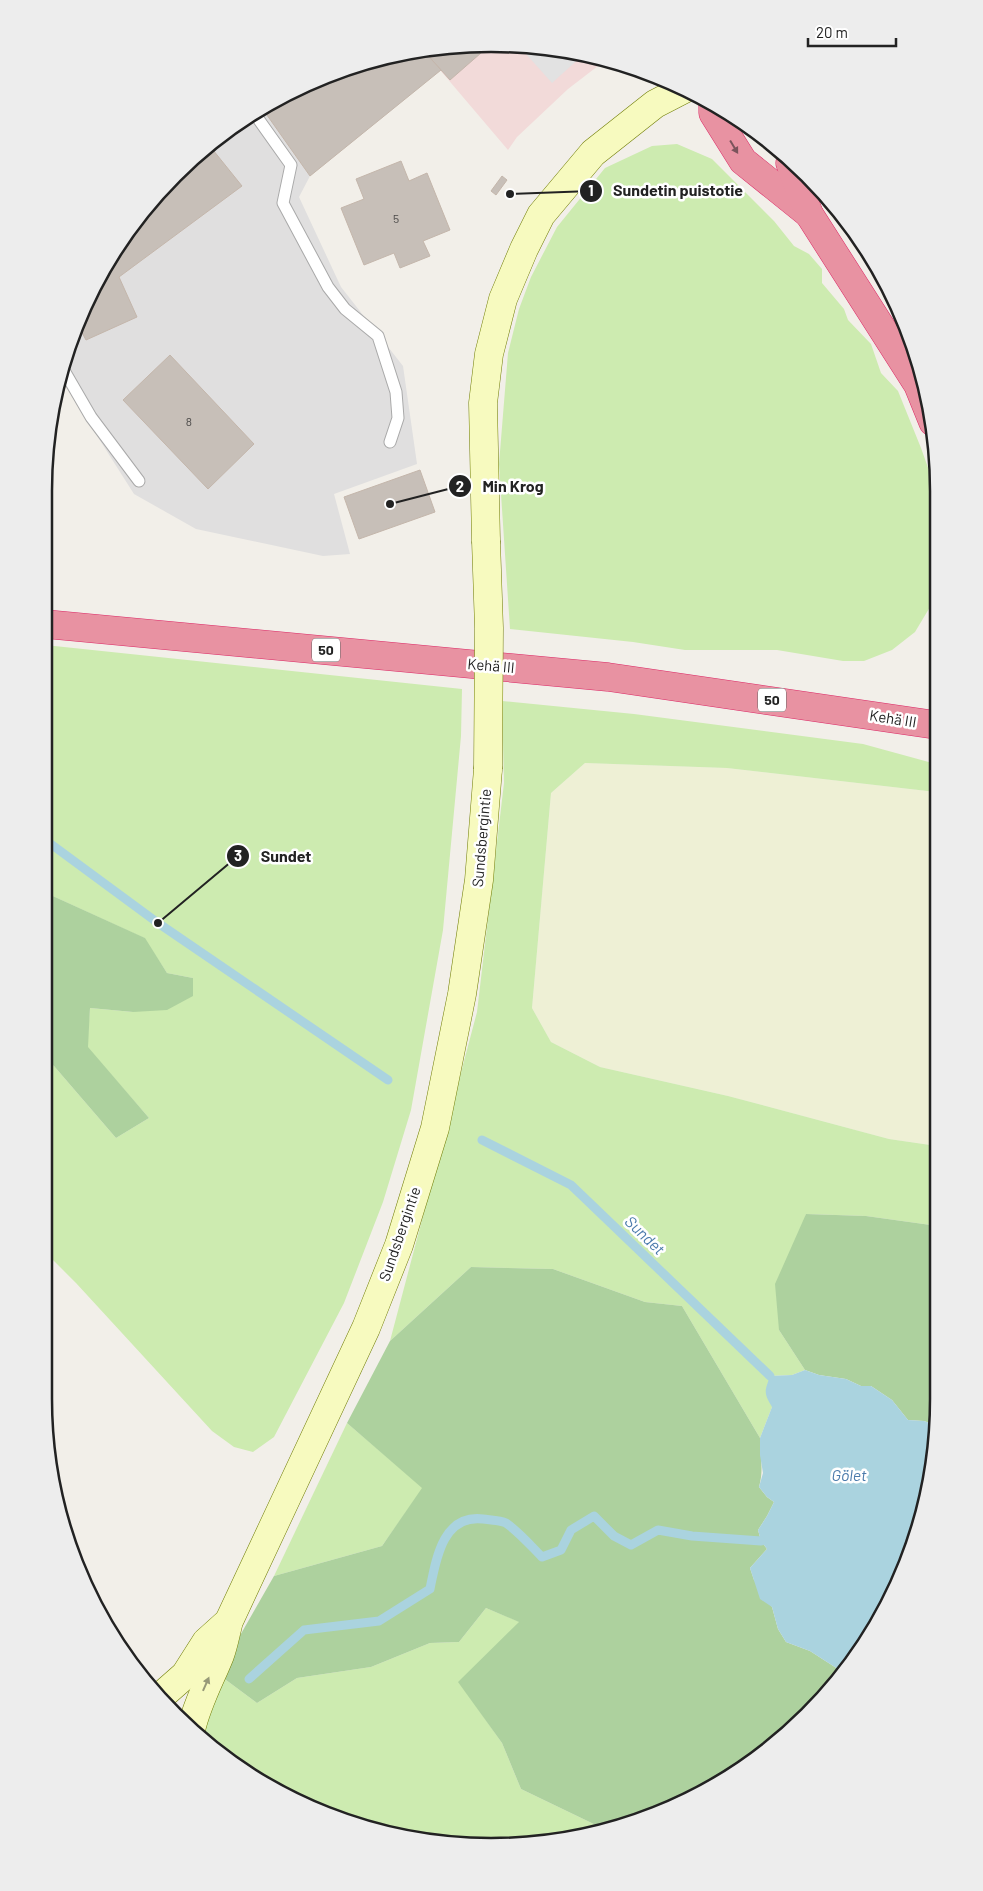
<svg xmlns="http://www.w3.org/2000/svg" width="983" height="1891" font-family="Barlow,sans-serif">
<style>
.residential{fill:#e0dfdf}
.commercial{fill:#f2dad9}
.farmland{fill:#eef0d5}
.grass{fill:#cdebb0}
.forest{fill:#add19e}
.parking{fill:#e2e2e2}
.water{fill:#aad3df}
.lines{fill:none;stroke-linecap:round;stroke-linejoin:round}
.stream{stroke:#aad3df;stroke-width:9}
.building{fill:#c7bfb8;stroke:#c4b6ab}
.lane-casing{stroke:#a9a9a9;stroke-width:13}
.secondary-casing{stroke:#707d05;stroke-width:29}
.highway-casing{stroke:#dc2a67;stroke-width:29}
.lane{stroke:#fff;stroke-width:11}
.secondary{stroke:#f7fabf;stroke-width:28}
.highway{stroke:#e892a2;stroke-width:28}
.secondary-bridge-casing{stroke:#707d05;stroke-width:29;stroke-linecap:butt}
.secondary-bridge{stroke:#f7fabf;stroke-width:28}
.oneway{fill:#7b545c}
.oneway2{fill:#979978}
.labels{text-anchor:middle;stroke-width:5;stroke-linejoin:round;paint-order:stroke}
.number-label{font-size:12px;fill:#4b4948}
.shield{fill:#fff;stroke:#646464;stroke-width:1}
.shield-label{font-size:14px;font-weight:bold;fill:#222}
.street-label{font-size:15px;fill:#222;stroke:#fff}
.water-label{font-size:16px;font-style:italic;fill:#4a7aab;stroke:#fff}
.rim{fill:none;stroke:#222;stroke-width:2.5}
.leader{fill:none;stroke:#222;stroke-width:2}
.callout-dot{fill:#222;stroke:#fff;stroke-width:2}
.mark-label{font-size:15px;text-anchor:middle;font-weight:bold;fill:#fff}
.callout-label{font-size:16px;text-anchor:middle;font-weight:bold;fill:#222;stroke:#fff;stroke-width:5;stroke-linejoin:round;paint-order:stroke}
</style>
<rect width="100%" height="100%" fill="#f2efe9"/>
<!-- residential -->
<polygon class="residential" points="423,50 441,70 310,176 299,197 341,287 403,366 417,464 334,494 350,554 323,556 196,529 134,494 59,376 90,294 136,219 196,155 267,104 347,68"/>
<!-- commercial -->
<polygon class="commercial" points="520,45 607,59 568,89 517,137 508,150 423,50 433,48"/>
<!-- farmland -->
<g class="farmland">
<polygon points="827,199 847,219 905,320 910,339"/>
<polygon points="585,763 727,768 936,792 937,1146 889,1139 728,1096 600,1067 551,1042 532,1008 551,793"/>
</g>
<!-- grass -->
<g class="grass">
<polygon points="677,144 712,159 774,221 794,246 809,254 822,269 822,283 844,309 848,320 871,344 881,373 898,391 921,448 936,490 936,597 915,632 892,650 864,661 843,661 777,650 685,650 633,642 510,629 499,464 508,353 519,309 531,277 557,227 605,168 652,146"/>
<polygon points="45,645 462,689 461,736 443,930 411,1110 383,1202 344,1303 274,1437 253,1452 234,1447 212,1431 76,1283 44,1251 44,1059 54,1066 116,1138 149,1118 87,1047 90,1008 133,1012 193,978 167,973 144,938 44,892"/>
<polygon points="502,701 634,714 863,744 936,764 936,792 727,768 585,763 551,793 532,1008 551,1042 600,1067 728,1096 889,1139 937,1146 938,1226 866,1216 806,1214 779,1330 805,1370 792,1375 770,1376 772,1407 760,1438 682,1306 645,1302 553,1269 471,1267 390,1341 477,1012 504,783"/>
<polygon points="347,1423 423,1488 382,1546 274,1576"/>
<polygon points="486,1608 520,1622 459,1682 502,1743 521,1789 602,1828 550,1843 404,1839 267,1787 196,1736 218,1674 257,1703 297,1678 371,1667 430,1643 459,1642"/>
</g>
<!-- forest -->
<g class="forest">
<polygon points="44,892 145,938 167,973 193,978 193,996 167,1010 133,1012 90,1008 88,1047 149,1118 116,1138 54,1066 44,1059"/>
<polygon points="806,1214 866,1216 938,1226 938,1426 924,1421 908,1420 892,1400 871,1386 861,1386 846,1379 819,1375 805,1370 779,1330 775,1284"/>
<path d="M471,1267L553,1269L645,1302L682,1306L760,1438C760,1456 764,1470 759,1487L767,1497L774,1502L767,1516L758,1530L761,1541L767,1549L750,1568L754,1580L772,1607L778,1629L786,1642L810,1651L841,1671L808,1716L689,1801L602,1828L521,1789L502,1743L458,1682L519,1622L486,1608L459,1642L430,1643L371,1667L297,1678L257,1703L218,1674L274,1576L382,1546L422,1488L347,1423L390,1341Z"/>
</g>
<!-- parking -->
<polygon class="parking" points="518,45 521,45 583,55 552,83"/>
<!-- water -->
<path class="water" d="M805,1370L819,1375L846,1379L861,1386H871L892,1400L908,1420L924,1421L938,1426L924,1515L893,1597L841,1671L810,1651L786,1642L778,1629L772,1607L760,1599L750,1568L767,1549L761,1541L758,1530L767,1516L774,1502L767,1497L759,1487L763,1473L760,1455V1438L772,1407C763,1392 765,1391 770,1376L792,1375Z"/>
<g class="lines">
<!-- stream -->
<g class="stream">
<polyline points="44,839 158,923 388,1080"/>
<polyline points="482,1140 571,1185 770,1376"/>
<path d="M249,1679L304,1630L379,1621L430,1589C436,1559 443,1514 483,1519C490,1520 500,1520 506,1523C519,1532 531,1546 542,1557L561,1550L571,1530L594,1516L614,1536L631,1545L658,1530L692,1536L761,1541"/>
</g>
</g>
<!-- building -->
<g class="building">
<polygon points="489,46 450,80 423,50 433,48"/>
<polygon points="423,50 441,70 310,176 262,108 347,68"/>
<polygon points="209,145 242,186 119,277 137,317 86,340 78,325 90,294 136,219 196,155"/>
<polygon points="401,161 409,181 427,173 450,230 423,241 430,256 400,268 394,253 364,265 341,208 364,199 356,179"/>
<polygon points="502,176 507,180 496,195 491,191"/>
<polygon points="170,355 254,444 208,489 123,400"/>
<polygon points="420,470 435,512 359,539 344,497"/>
</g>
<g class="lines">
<!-- lane casing -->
<g class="lane-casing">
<g id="lane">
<polyline points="254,113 291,165 283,203 328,287 345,309 378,336 396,392 398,418 390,442"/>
<polyline points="62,367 91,417 139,481"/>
</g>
</g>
<!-- secondary casing -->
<g class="secondary-casing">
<g id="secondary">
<polyline points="486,541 483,403 489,354 503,299 524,249 541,215 593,153 655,104 686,88"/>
<polyline points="160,1697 185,1675 206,1642 226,1624"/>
<path d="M191,1730C197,1703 210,1680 220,1655C224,1644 226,1632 229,1621L366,1328L399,1245L435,1128L462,994L479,880L488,769"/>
</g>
</g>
<!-- highway casing -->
<g class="highway-casing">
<g id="highway">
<polyline points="713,104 713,113 743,161 809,214"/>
<polyline points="790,163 809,214 918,385 933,422"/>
<polyline points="45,624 608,677 936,725"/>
</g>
</g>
<!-- lane -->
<use href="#lane" class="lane"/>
<!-- secondary -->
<use href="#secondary" class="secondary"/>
<!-- highway -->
<use href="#highway" class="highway"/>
<!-- secondary-bridge casing -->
<g class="secondary-bridge-casing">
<polyline id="secondary-bridge" points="486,541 489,628 488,769"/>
</g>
<!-- secondary-bridge -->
<use href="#secondary-bridge" class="secondary-bridge"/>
</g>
<!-- one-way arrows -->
<defs><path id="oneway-solid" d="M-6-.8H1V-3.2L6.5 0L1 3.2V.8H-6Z" transform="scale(1.25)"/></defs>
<use class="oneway" href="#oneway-solid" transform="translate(734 147) rotate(59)"/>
<use class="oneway2" href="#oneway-solid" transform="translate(206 1684) rotate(-66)"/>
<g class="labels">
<!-- number labels -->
<g class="number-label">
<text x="396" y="223">5</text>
<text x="189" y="426">8</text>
</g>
<!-- shield labels -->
<g class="shield">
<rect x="312" y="638.5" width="28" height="23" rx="4"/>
<rect x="758" y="688.5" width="28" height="23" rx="4"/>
</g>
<g class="shield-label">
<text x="326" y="655">50</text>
<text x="772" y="705">50</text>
</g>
<!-- street labels -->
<g class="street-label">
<text transform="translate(491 666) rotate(5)" y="5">Kehä III</text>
<text transform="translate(893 719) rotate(9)" y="5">Kehä III</text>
<text transform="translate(482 838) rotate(-85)" y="5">Sundsbergintie</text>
<text transform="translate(400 1234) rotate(-71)" y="5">Sundsbergintie</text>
</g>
<!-- water labels -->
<g class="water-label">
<text transform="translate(645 1235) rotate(44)" y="6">Sundet</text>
<text x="849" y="1481">Gölet</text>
</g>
</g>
<!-- crop -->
<path d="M0 0H983V1891H0ZM491 52H491A439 439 0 0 1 930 491V1399A439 439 0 0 1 491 1838H491A439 439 0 0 1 52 1399V491A439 439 0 0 1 491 52Z" fill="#ededed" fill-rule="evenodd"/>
<path class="rim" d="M491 52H491A439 439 0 0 1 930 491V1399A439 439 0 0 1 491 1838H491A439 439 0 0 1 52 1399V491A439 439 0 0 1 491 52Z"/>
<!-- callouts -->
<path class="leader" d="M510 194L591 191M390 504L460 486M158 923L238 856"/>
<g class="callout-dot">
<circle cx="510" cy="194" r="5"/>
<circle cx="390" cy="504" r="5"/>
<circle cx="158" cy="923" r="5"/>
<circle cx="591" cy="191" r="12"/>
<circle cx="460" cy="486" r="12"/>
<circle cx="238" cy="856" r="12"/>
</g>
<g class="mark-label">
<text x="591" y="196">1</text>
<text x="460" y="492">2</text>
<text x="238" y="861">3</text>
</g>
<g class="callout-label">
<text x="678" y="196">Sundetin puistotie</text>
<text x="513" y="492">Min Krog</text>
<text x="286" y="862">Sundet</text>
</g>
<!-- scale -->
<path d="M808 38v8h88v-8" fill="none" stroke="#222222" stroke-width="2.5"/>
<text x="816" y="38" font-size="15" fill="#222222" stroke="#ffffff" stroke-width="4" paint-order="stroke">20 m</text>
</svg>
